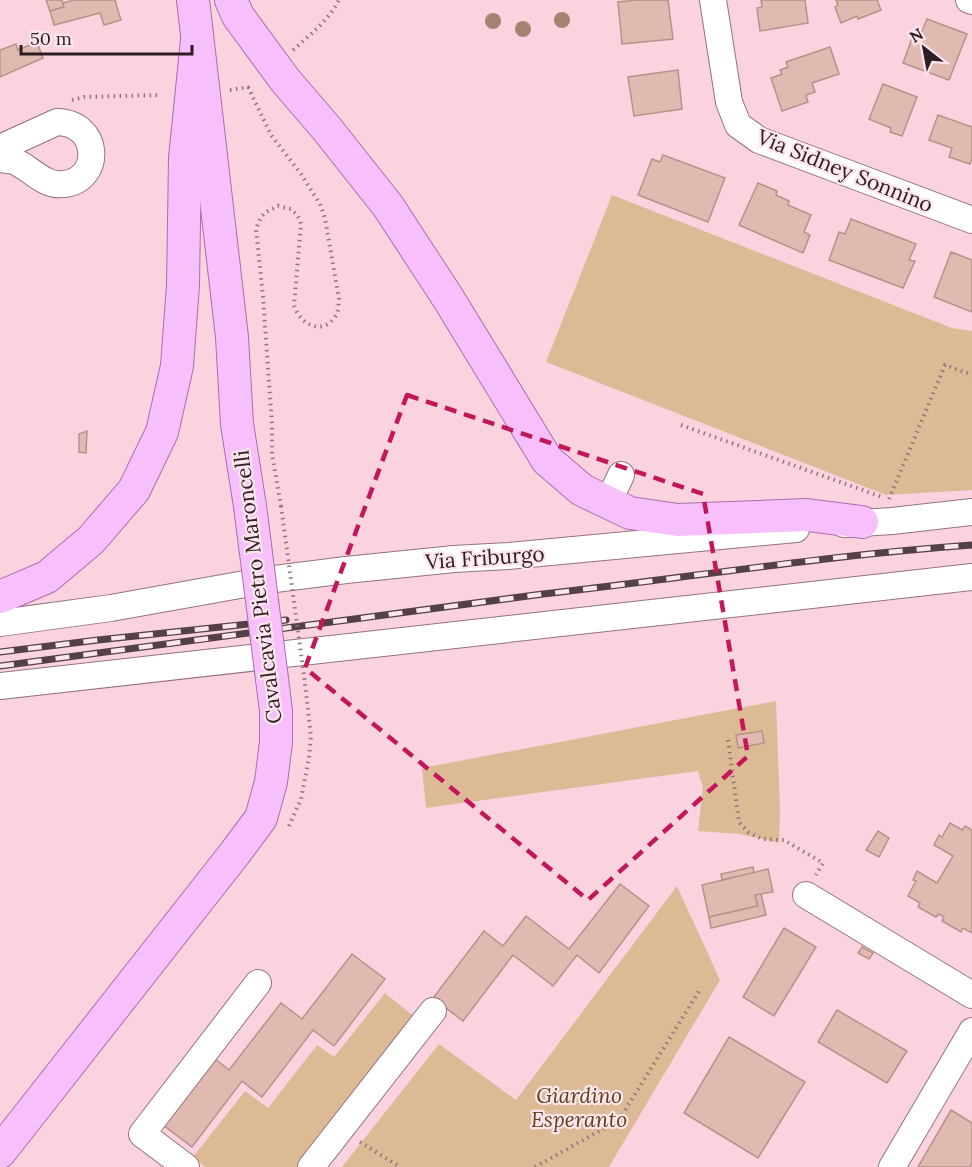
<svg xmlns="http://www.w3.org/2000/svg" width="972" height="1167" font-family="Lora,serif">
<style>
.green{fill:#ddba96}
.building{fill:#e0b9b0;stroke:#b79289;stroke-width:1.5}
.lines{fill:none;stroke-linecap:round;stroke-linejoin:round}
.minor-casing{stroke:#95727d;stroke-width:28}
.major-casing{stroke:#ac6caf;stroke-width:34}
.path{stroke:#90767f;stroke-width:4;stroke-dasharray:1.5 4.5;stroke-linecap:butt}
.minor{stroke:#fff;stroke-width:26}
.major{stroke:#f7c0fd;stroke-width:32}
.rail-casing{stroke:#544147;stroke-width:7}
.rail{stroke:#fde5ec;stroke-width:4.5;stroke-dasharray:14;stroke-linecap:butt}
.major-bridge-casing{stroke:#ac6caf;stroke-width:34;stroke-linecap:butt}
.path-bridge{stroke:#90767f;stroke-width:4;stroke-dasharray:1.5 4.5;stroke-linecap:butt}
.major-bridge{stroke:#f7c0fd;stroke-width:32}
.tree{fill:#a68272}
.marked{fill:none;stroke:#c2185b;stroke-width:4.5;stroke-dasharray:12 8;stroke-linejoin:round}
.labels{text-anchor:middle;stroke-width:4.5;stroke-linejoin:round;paint-order:stroke}
.street-label{font-size:21px;fill:#2c1e23;stroke:#fde5ec}
.park-label{font-size:21px;font-style:italic;fill:#614019;stroke:#fde5ec}
</style>
<rect width="100%" height="100%" fill="#fad3df"/>
<!-- green -->
<g class="green">
<polygon points="612,195 952,328 972,331 972,490 886,495 546,362"/>
<polygon points="776,701 780,809 779,843 740,834 698,831 703,788 698,771 426,808 422,768"/>
<polygon points="677,886 720,980 609,1167 342,1167 439,1044 516,1100"/>
<polygon points="385,993 416,1018 298,1167 205,1167 193,1157 245,1091 268,1108 317,1045 334,1057"/>
</g>
<!-- building -->
<g class="building">
<polygon points="46,0 62,0 64,7 50,11"/>
<polygon points="74,0 115,0 121,20 104,25 100,13 54,25 50,11 64,7 63,3"/>
<polygon points="637,0 668,0 673,39 622,44 618,2"/>
<polygon points="761,0 805,0 808,23 760,31 757,8 762,7"/>
<polygon points="836,0 877,0 881,10 858,19 857,16 841,23 835,7 838,5"/>
<polygon points="927,19 967,34 949,80 903,63 914,33 920,36"/>
<polygon points="37,42 43,58 0,77 0,50 16,44 18,50"/>
<polygon points="830,47 839,74 812,83 815,92 806,95 808,102 782,111 771,78 782,74 780,70 788,67 786,62"/>
<polygon points="678,70 682,109 634,116 628,77"/>
<polygon points="883,84 917,97 902,136 890,132 891,128 869,119"/>
<polygon points="938,115 972,127 972,158 970,164 949,157 952,148 929,140"/>
<polygon points="663,155 725,178 708,222 638,195 652,159 660,162"/>
<polygon points="758,183 777,191 776,195 789,201 788,205 811,215 804,232 810,235 803,253 739,225"/>
<polygon points="851,219 916,244 909,260 915,261 903,288 829,260 839,232 845,234"/>
<polygon points="951,252 972,260 972,312 934,297"/>
<polygon points="87,431 86,453 79,452 79,434"/>
<polygon points="762,731 764,743 738,748 736,735"/>
<polygon points="950,823 962,830 965,826 972,830 972,933 963,928 961,932 942,921 944,917 939,914 936,917 918,907 920,903 908,896 916,881 913,880 917,871 937,883 953,856 934,845 939,835 942,837"/>
<polygon points="878,831 889,838 879,857 866,850"/>
<polygon points="753,867 754,873 722,880 721,874"/>
<polygon points="768,869 773,892 755,895 758,906 709,917 702,885"/>
<polygon points="620,884 649,906 599,973 577,955 553,986 513,955 463,1021 433,998 484,931 503,946 526,916 569,949"/>
<polygon points="761,894 766,915 711,928 709,917 758,906 755,895"/>
<polygon points="784,928 816,947 774,1016 743,997"/>
<polygon points="862,947 873,953 869,959 858,953"/>
<polygon points="352,954 385,979 334,1046 313,1030 262,1097 242,1081 192,1147 158,1121 209,1054 229,1070 281,1003 302,1019"/>
<polygon points="837,1010 907,1051 887,1083 818,1042"/>
<polygon points="729,1037 805,1082 758,1158 684,1113"/>
<polygon points="951,1110 972,1123 972,1163 970,1167 918,1167"/>
</g>
<g class="lines">
<!-- minor casing -->
<g class="minor-casing">
<g id="minor">
<polyline points="713,0 729,102 738,125 759,140 972,220"/>
<polyline points="969,0 972,1"/>
<path d="M0,148L57,122C101,123 102,180 64,184C44,187 31,168 14,161C10,160 4,160 0,159"/>
<polyline points="608,503 621,475"/>
<polyline points="844,524 892,521 972,512"/>
<polyline points="0,623 111,608 267,580 346,570 454,559 508,556 796,529"/>
<polyline points="0,686 972,577"/>
<polyline points="806,895 972,995"/>
<polyline points="186,1167 142,1134 258,983"/>
<polyline points="311,1167 433,1011"/>
<polyline points="892,1167 972,1031"/>
</g>
</g>
<!-- major casing -->
<g class="major-casing">
<g id="major">
<polyline points="193,0 232,337 237,424 250,506"/>
<polyline points="231,0 238,16 285,80 327,129 388,206 448,298 547,460 582,490 630,513 678,520 807,515 862,522"/>
<polyline points="0,597 47,577 91,540 134,490 162,432 177,366 183,285 185,158 197,40"/>
<polyline points="0,1152 235,853 261,818 271,782 276,742 276,711 272,679"/>
</g>
</g>
<!-- path -->
<g class="path">
<path d="M293,50C311,34 328,21 339,0"/>
<path d="M248,87L271,135L301,174L320,204L325,218L339,299C338,305 339,312 334,318C321,336 299,323 294,305L301,224L300,220L296,214L291,209L278,206L266,212L261,217L256,229L263,297L272,424V454L281,506"/>
<polyline points="230,90 249,87"/>
<polyline points="72,100 84,97 158,95"/>
<polyline points="681,425 882,497"/>
<polyline points="889,499 945,365 972,375"/>
<polyline points="728,740 739,822 748,832 762,839 784,840 823,863 816,875"/>
<polyline points="289,826 301,799 309,758 311,736 304,676"/>
<polyline points="360,1142 400,1167"/>
<polyline points="535,1167 619,1120 699,991"/>
</g>
<!-- minor -->
<use href="#minor" class="minor"/>
<!-- major -->
<use href="#major" class="major"/>
<!-- rail casing -->
<g class="rail-casing">
<g id="rail">
<polyline points="0,652 98,640 286,620"/>
<path d="M0,666L543,594C686,578 828,555 972,545"/>
</g>
</g>
<!-- rail -->
<use href="#rail" class="rail"/>
<!-- major-bridge casing -->
<g class="major-bridge-casing">
<polyline id="major-bridge" points="250,506 272,679"/>
</g>
<!-- path-bridge -->
<polyline class="path-bridge" points="281,506 304,676"/>
<!-- major-bridge -->
<use href="#major-bridge" class="major-bridge"/>
</g>
<!-- trees -->
<g class="tree">
<circle cx="562" cy="20" r="8"/>
<circle cx="493" cy="21" r="8"/>
<circle cx="523" cy="29" r="8"/>
</g>
<!-- marked area -->
<path class="marked" d="M407,395L703,494L748,756L588,900L305,668Z"/>
<g class="labels">
<!-- street labels -->
<g class="street-label">
<text transform="translate(845 171) rotate(22)" y="7">Via Sidney Sonnino</text>
<text transform="translate(485 558) rotate(-4)" y="7">Via Friburgo</text>
<text transform="translate(258 587) rotate(-97)" y="7">Cavalcavia Pietro Maroncelli</text>
</g>
<!-- park labels -->
<g class="park-label">
<text x="579" y="1103">Giardino<tspan x="579" dy="24">Esperanto</tspan></text>
</g>
</g>
<!-- north arrow -->
<g transform="translate(924 48) rotate(329)" stroke="#fde5ec" stroke-width="4.5" paint-order="stroke">
<path d="M0-4.5L10 22L0 15L-10 22Z" fill="#2c1e23"/>
<text y="-9" font-size="16" font-weight="bold" text-anchor="middle" fill="#2c1e23">N</text>
</g>
<!-- scale -->
<path d="M21 45v9h171v-9" fill="none" stroke="#2c1e23" stroke-width="3"/>
<text x="30" y="45" font-size="18" fill="#2c1e23" stroke="#fde5ec" stroke-width="4.5" paint-order="stroke">50 m</text>
</svg>
